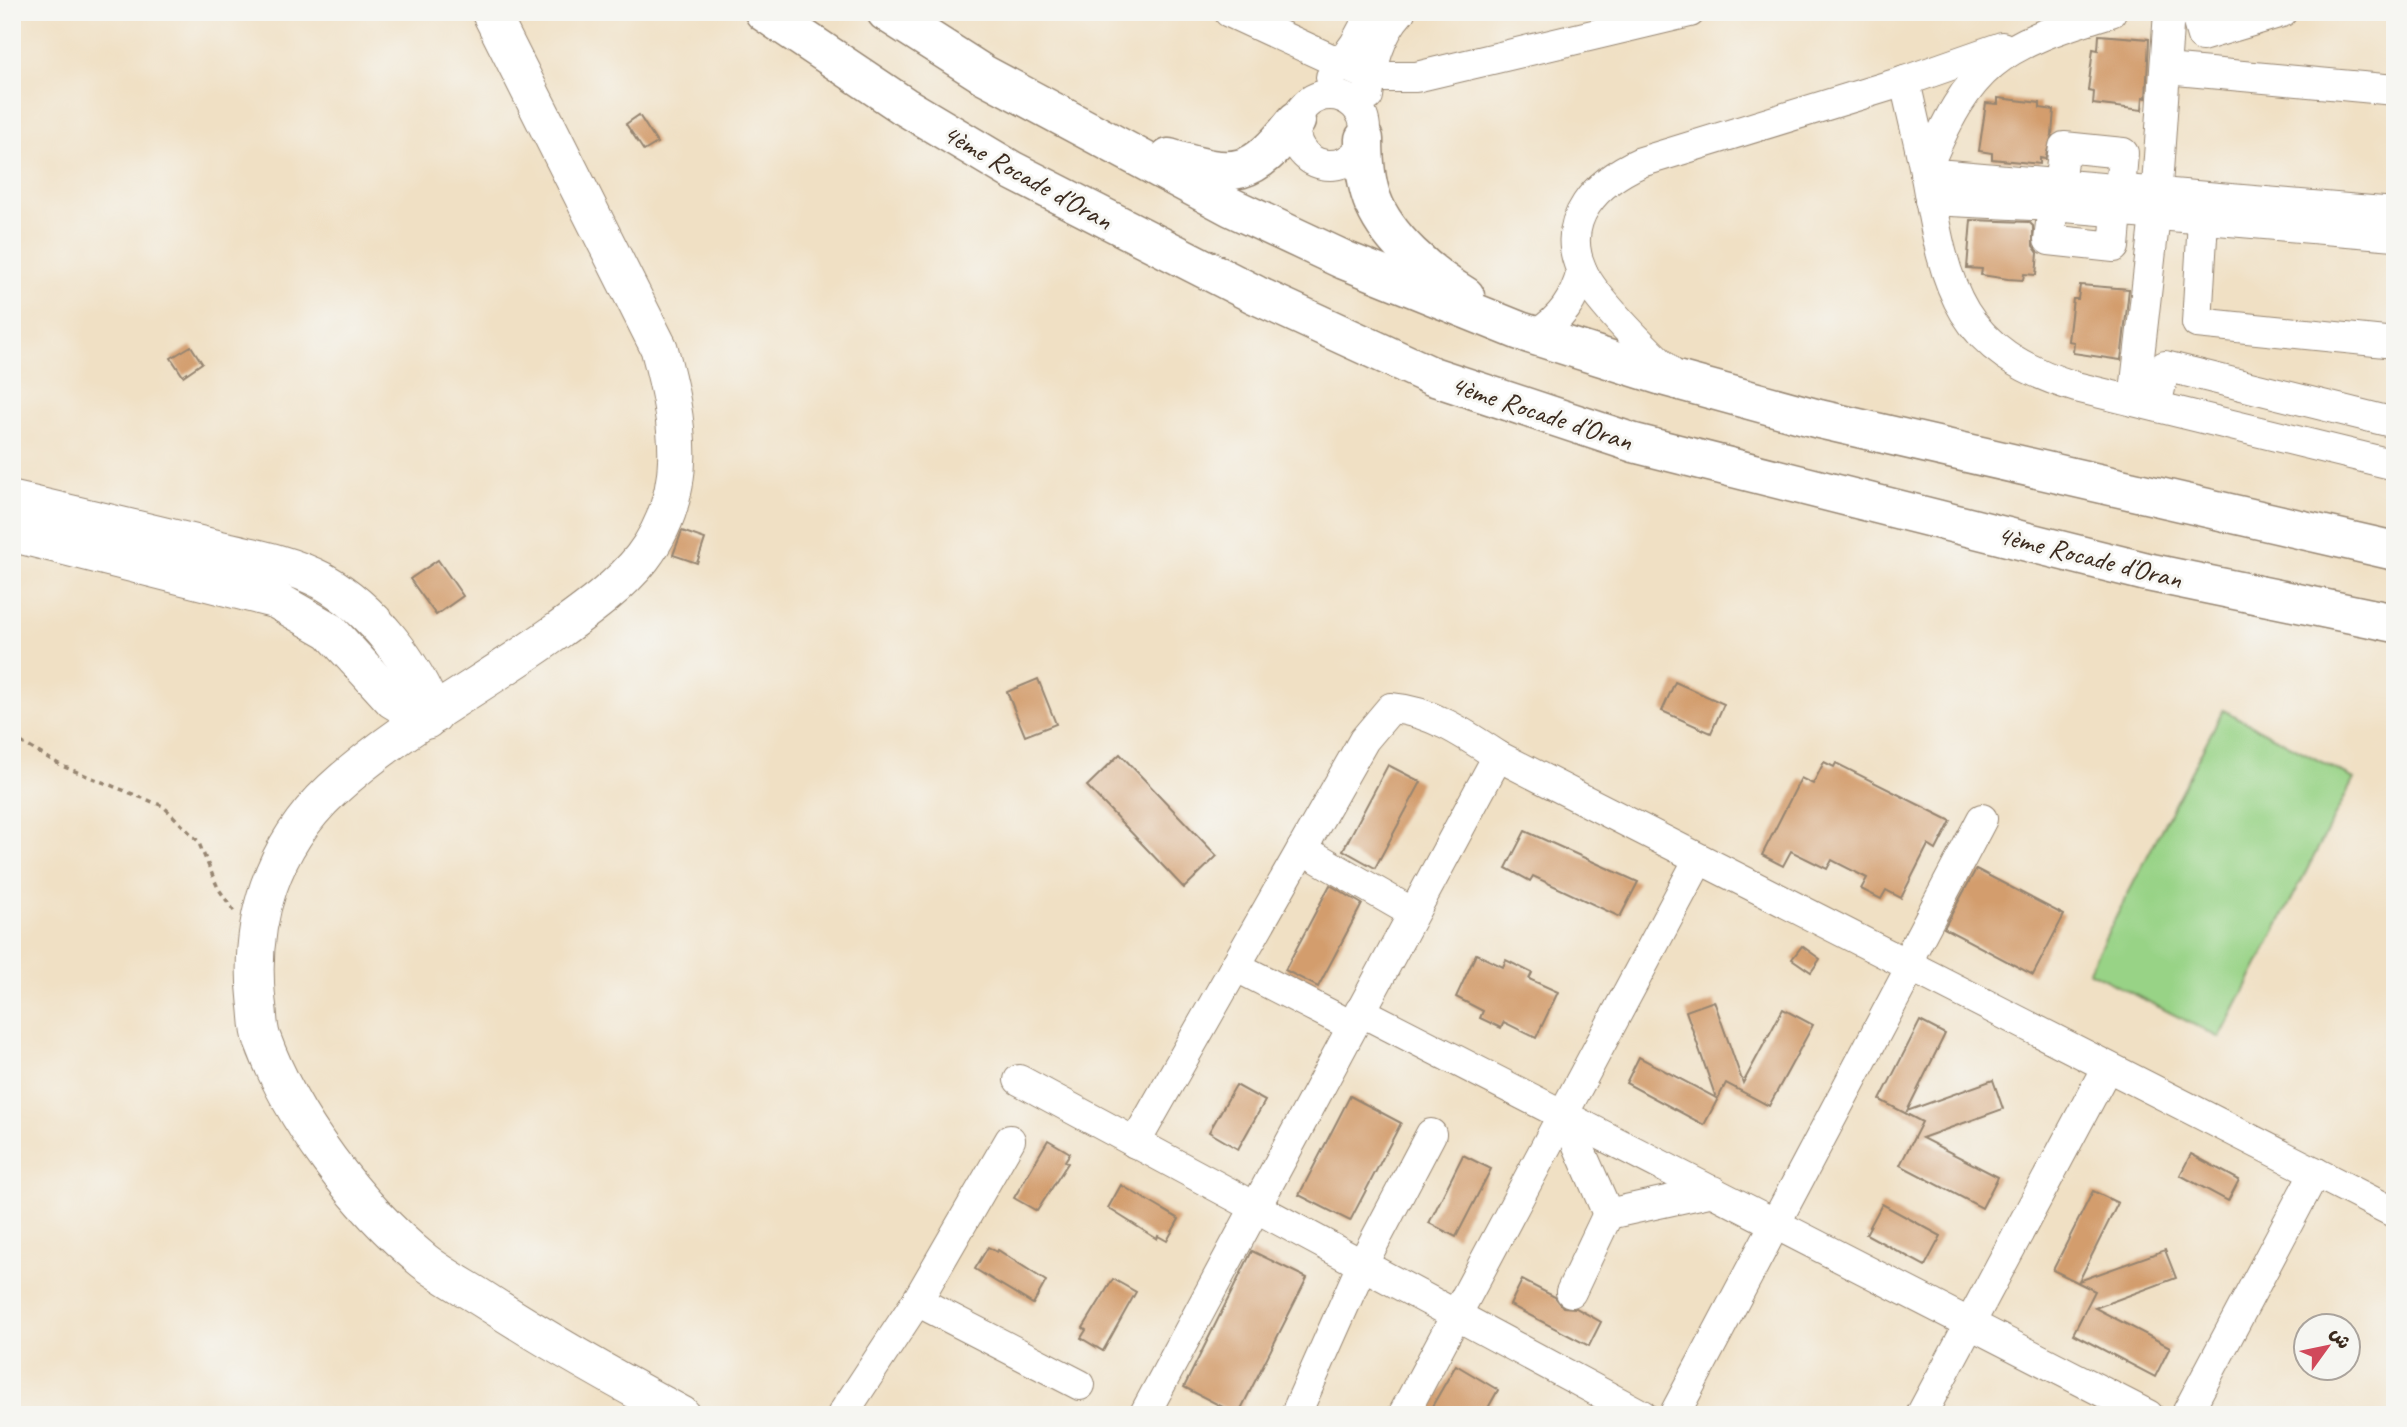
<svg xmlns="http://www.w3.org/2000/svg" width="2407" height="1427" font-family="Caveat,'Playpen Sans Arabic',sans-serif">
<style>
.green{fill:#98d386;stroke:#6a7e52;stroke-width:2}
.building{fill:#d39d6d}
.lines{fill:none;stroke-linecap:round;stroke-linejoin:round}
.minor-casing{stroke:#968571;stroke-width:32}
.major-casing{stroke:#968571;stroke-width:39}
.highway-casing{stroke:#968571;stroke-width:41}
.path{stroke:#968571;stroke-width:3.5;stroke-dasharray:5 5;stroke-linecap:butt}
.minor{stroke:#fff;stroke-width:30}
.major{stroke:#fff;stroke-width:37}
.highway{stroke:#fff;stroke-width:38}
.labels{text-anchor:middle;stroke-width:6;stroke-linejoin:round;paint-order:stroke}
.street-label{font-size:28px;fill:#3b2a1e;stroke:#f6f6f2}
</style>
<rect width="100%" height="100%" fill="#f6f6f2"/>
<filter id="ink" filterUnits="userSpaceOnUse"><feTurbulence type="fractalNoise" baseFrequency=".0143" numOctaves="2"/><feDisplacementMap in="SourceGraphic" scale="14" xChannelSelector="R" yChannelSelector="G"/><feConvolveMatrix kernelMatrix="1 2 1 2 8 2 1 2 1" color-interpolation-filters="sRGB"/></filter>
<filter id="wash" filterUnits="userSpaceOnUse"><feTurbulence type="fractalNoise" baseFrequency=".00686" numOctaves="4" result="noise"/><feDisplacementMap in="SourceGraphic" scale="28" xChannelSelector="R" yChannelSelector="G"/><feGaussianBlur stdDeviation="1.57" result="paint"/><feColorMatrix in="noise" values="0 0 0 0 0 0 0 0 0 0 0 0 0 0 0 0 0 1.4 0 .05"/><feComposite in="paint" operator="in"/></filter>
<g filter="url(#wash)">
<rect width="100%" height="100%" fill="#f0e0c4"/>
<!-- green -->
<polygon class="green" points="2223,710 2354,779 2220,1038 2088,971"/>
<g id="blocks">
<!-- building -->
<g class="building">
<polygon points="2099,35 2149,39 2146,98 2143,97 2142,110 2093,104 2094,92 2088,91 2093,49 2098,50"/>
<polygon points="1998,98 2040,103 2040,108 2054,110 2052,135 2045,159 2040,158 2040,164 1992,159 1992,153 1979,151 1986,103 1998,104"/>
<polygon points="639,115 657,143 644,151 626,124"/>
<polygon points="1971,220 2029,222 2033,226 2033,246 2038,253 2036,275 2024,274 2023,280 2008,279 1981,275 1982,269 1967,268"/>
<polygon points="2080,285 2129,289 2121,360 2073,353 2074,342 2068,341 2073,299 2078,299"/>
<polygon points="191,346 202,363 183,376 171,358"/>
<polygon points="682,531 705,539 697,563 673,555"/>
<polygon points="438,560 463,596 436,615 410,579"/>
<polygon points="1038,679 1056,724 1025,736 1007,692"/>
<polygon points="1675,682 1724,704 1711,733 1662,711"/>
<polygon points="1120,754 1217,856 1184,888 1087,786"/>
<polygon points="1824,762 1834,767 1836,763 1951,821 1936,850 1928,845 1901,898 1886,890 1881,899 1861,889 1867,878 1832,860 1827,869 1791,851 1783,866 1762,855 1801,778 1813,784"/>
<polygon points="1388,765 1421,782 1375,868 1343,850"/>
<polygon points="1525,831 1638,882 1620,917 1533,876 1530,881 1506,868"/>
<polygon points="1976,869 2064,915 2033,975 1944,928"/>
<polygon points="1330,885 1362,904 1318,987 1285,970"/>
<polygon points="1802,946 1820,959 1811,972 1792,959"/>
<polygon points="1476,954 1503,967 1506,960 1532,973 1529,979 1558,992 1536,1038 1504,1022 1501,1028 1480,1018 1483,1011 1456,997"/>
<polygon points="1714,1001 1743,1083 1783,1009 1813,1025 1769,1106 1726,1083 1704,1125 1626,1083 1639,1057 1716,1098 1686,1011"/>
<polygon points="1920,1021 1945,1034 1907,1111 1993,1080 2003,1109 1922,1138 1998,1177 1982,1208 1900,1165 1922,1122 1880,1100"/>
<polygon points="1236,1085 1265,1101 1238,1149 1209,1132"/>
<polygon points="1350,1096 1401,1123 1350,1221 1299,1195"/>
<polygon points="1048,1140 1070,1153 1065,1161 1068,1163 1037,1211 1014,1198"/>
<polygon points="2191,1154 2239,1180 2228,1201 2180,1175"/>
<polygon points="1463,1155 1491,1169 1456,1237 1429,1223"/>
<polygon points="1121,1185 1179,1219 1167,1241 1158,1236 1157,1239 1108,1208"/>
<polygon points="2093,1191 2118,1203 2079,1281 2165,1250 2176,1278 2095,1308 2170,1347 2155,1377 2073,1334 2095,1291 2053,1270"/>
<polygon points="1882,1204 1941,1236 1925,1266 1866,1234"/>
<polygon points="988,1247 997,1252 998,1250 1046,1281 1033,1304 975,1269"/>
<polygon points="1252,1251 1307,1278 1238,1415 1184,1387"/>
<polygon points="1113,1279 1136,1292 1103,1351 1081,1338 1086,1330 1083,1328"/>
<polygon points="1522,1280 1555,1297 1563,1307 1576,1308 1601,1322 1589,1346 1510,1305"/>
<polygon points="1456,1365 1498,1390 1484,1415 1427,1415"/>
</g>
</g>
</g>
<g filter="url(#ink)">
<use href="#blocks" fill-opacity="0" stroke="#968571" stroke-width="2"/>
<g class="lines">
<!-- minor casing -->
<g class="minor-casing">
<g id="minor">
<polyline points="1229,12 1370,77 1416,77 1690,12"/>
<path d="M2111,12C1999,46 1969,62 1925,173L2395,213"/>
<polyline points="2195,12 2202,36 2282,12"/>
<polyline points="2166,69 2395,90"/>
<polyline points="1331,77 1355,44 1372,12"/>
<path d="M1905,81C1912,115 1921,148 1927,182C1946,291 1959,351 2076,387L2395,465"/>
<circle cx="1330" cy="130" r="35"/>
<path d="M1368,96C1372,65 1379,35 1400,12"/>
<polyline points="2059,183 2064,147 2123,153 2120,191"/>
<polyline points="1930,200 2053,206 2395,235"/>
<polyline points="2053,206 2049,240 2114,247 2117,212"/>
<polyline points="2203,220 2197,323 2395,343"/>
<path d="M1536,335C1562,318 1574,301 1582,271"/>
<path d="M1678,380C1653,356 1595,300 1582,271C1558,219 1598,181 1641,162L1905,81L2002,47"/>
<polyline points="2134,401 2155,215 2169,12"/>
<polyline points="2156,406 2165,366 2395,423"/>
<polyline points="1302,849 1413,913"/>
<polyline points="1235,966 1352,1026"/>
<polyline points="1360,1011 2148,1415"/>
<polyline points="1019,1080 1642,1415"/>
<polyline points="1565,1116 1608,1214 1713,1191"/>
<path d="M1135,1143L1364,740L1391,708C1431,711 1465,734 1498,756"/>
<polyline points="1571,1292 1608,1214"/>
<polyline points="917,1301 1080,1385"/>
<polyline points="1298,1409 1362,1265 1431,1134"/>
<polyline points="842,1415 917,1301 1010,1140"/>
<polyline points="1144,1415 1498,756 2395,1213"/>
<polyline points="1403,1415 1699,859"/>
<polyline points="1674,1415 1911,967 1912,952 1982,819"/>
<polyline points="1921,1415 2107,1067"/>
<polyline points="2186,1415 2315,1172"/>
</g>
</g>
<!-- major casing -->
<g class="major-casing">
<g id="major">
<path d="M490,12L659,348C679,421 692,493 642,558C620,586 588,609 559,630C485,684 400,727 332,790C272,846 248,922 257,1002C259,1014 258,1027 262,1038C291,1119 358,1207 424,1261C443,1276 466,1288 486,1301C549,1342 615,1379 682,1415"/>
<path d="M12,500C78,515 144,531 210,547C248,556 289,563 323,581C372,609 414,663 434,715"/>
<polyline points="12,533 276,600 330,631 393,700 427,720"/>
</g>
</g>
<!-- highway casing -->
<g class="highway-casing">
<g id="highway">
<polyline points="764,12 904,106 1013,171 1256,295 1432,376 1634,443 2147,572 2395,623"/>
<polyline points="886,12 983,74 1231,207 1344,260 1520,331 1662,376 1819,419 2395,551"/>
<path d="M1364,139C1364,160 1365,179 1372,199C1386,238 1430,275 1465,296"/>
<path d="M1169,158C1237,179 1251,177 1296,121"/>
</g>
</g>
<!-- path -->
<polyline class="path" points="12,737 62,766 163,806 198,841 218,888 234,911"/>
<!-- minor -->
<use href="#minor" class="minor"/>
<!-- major -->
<use href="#major" class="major"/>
<!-- highway -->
<use href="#highway" class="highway"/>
</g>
</g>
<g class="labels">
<!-- street labels -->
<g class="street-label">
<text transform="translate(1028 176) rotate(29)" y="10">4ème Rocade d'Oran</text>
<text transform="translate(1542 412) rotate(18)" y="10">4ème Rocade d'Oran</text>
<text transform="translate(2090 556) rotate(14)" y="10">4ème Rocade d'Oran</text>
</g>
</g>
<!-- margin -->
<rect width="2407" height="1427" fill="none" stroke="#f6f6f2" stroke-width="42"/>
<!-- north arrow -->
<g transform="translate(2327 1347) rotate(57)"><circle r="33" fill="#f6f6f2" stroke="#aba49d" stroke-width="2"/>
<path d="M0-5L12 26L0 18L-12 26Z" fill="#d1495b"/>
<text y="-10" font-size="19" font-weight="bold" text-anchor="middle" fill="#3b2a1e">ش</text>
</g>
</svg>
